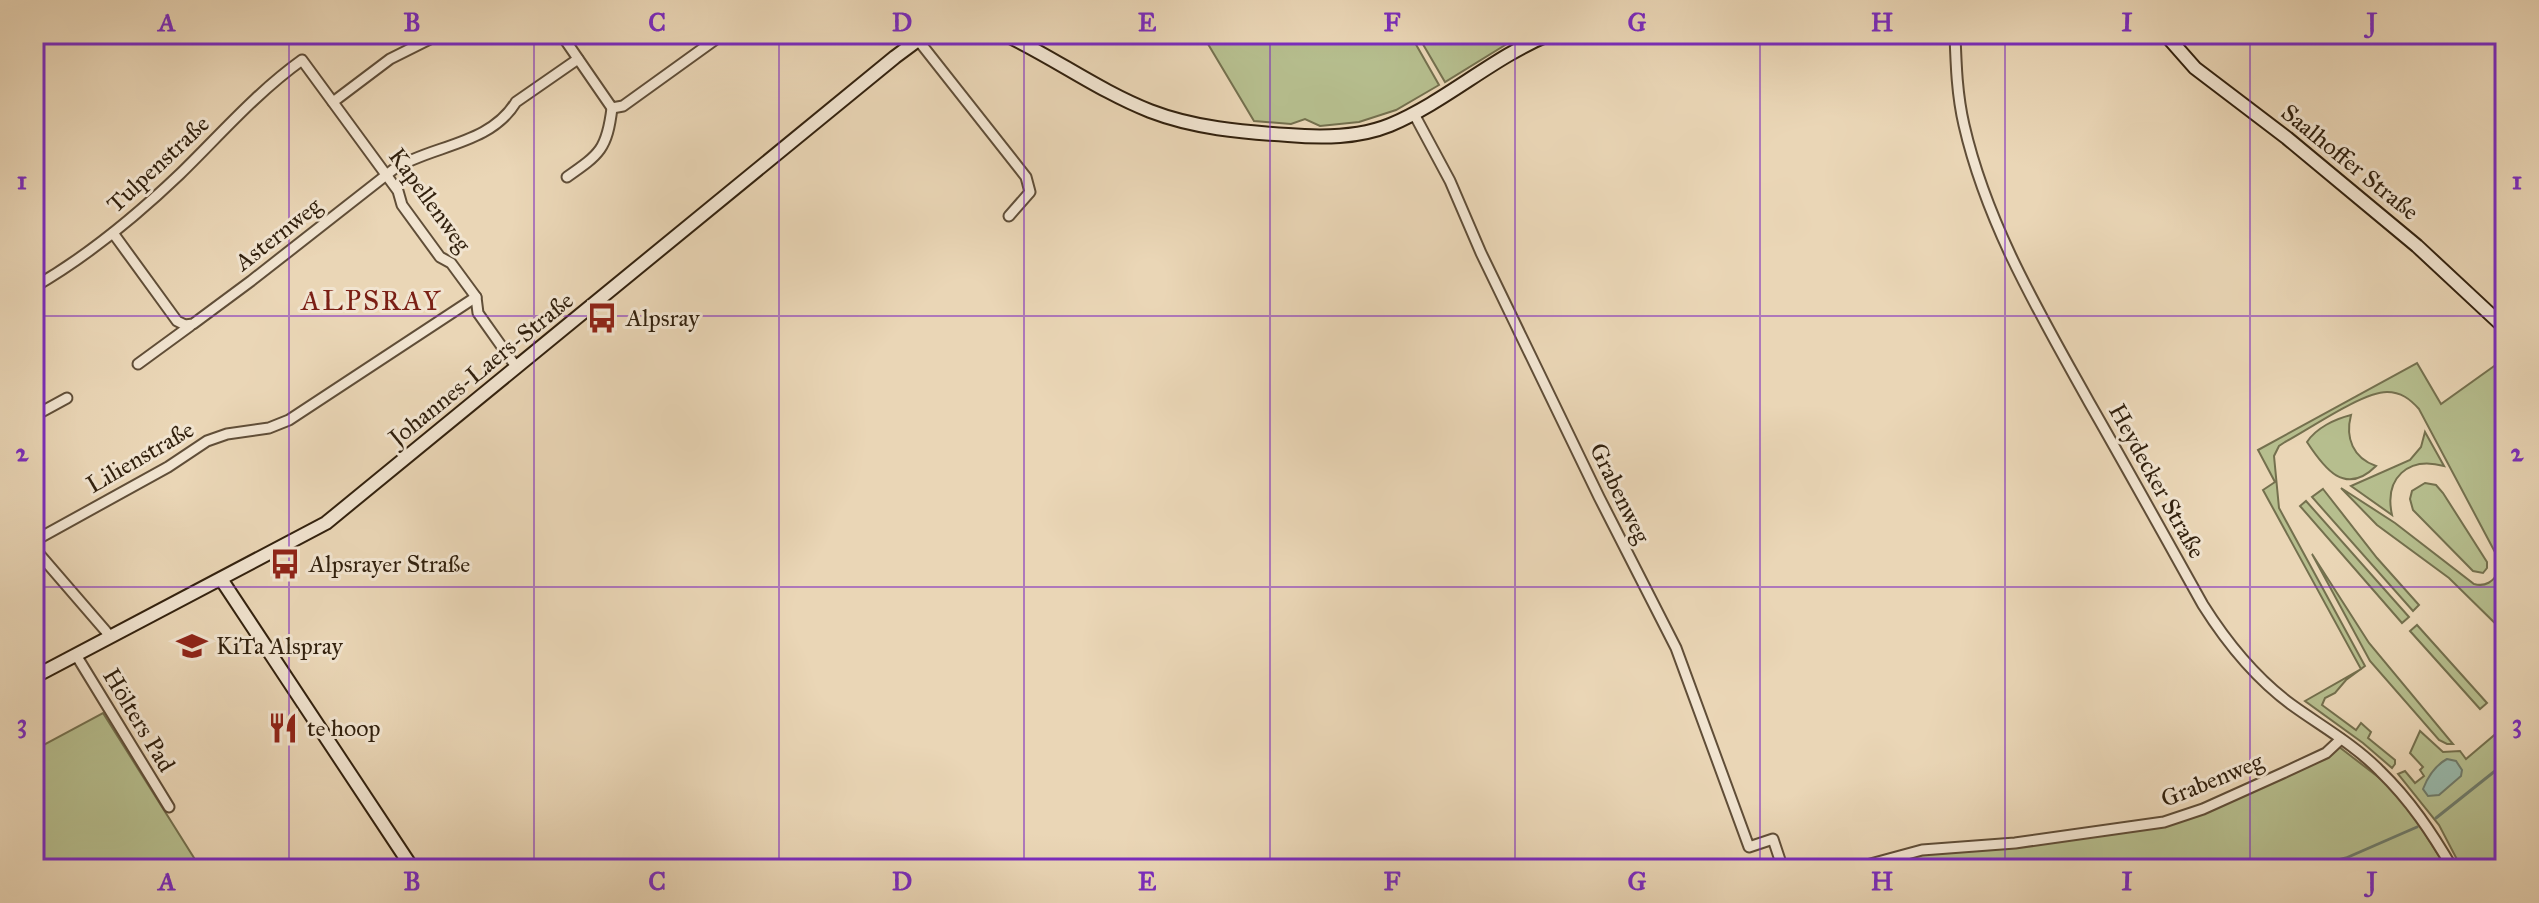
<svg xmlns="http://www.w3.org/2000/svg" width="2539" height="903" font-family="'IM FELL Great Primer',serif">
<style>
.green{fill:#b6be8e;stroke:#74704e;stroke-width:2}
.water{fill:#98b9ab;stroke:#6f7c6c;stroke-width:2}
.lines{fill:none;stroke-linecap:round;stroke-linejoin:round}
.stream{stroke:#6f7c6c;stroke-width:3}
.street-casing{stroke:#604e38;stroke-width:13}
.secondary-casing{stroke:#32210e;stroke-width:16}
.street{stroke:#f1e4d0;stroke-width:9}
.secondary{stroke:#f1e4d0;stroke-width:12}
.grid{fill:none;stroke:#7b2cbf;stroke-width:2;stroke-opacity:0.55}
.labels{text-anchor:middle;stroke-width:6;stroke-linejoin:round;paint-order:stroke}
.street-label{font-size:24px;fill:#32210e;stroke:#f1e4d0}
.poi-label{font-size:24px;fill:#32210e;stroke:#f1e4d0;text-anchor:start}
.quarter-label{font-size:28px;letter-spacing:2px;fill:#7a1f14;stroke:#f1e4d0}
.neatline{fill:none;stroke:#7b2cbf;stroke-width:3}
.grid-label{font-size:26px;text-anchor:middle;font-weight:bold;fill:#7b2cbf}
</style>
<rect width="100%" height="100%" fill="#ead6b6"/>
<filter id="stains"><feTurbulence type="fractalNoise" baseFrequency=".0025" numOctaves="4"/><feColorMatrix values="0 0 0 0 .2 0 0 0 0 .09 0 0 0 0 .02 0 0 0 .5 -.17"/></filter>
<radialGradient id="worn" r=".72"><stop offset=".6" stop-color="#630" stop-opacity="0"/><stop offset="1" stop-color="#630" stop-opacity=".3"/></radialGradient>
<!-- green -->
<g class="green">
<polygon points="1202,34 1410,34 1439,85 1396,110 1359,122 1320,126 1305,119 1291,124 1254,121"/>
<polygon points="1417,34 1523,34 1445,82"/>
<path d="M2417,363L2441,404L2497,364L2505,365V571L2419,409C2410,399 2401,392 2387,392C2362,392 2308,430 2285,442L2279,446L2274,456L2279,508L2365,666L2346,680L2335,693L2325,698L2322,705L2356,730L2361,723L2371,732L2368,738L2395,760V764L2392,768L2363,743L2305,701L2361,669L2263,490L2275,482L2258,450Z"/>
<path d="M2351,415C2345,438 2353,458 2376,466C2345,497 2324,468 2307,442C2316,428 2335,419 2351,415Z"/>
<path d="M2425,432L2444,466C2408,456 2384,478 2392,515L2351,486L2410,460L2421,447Z"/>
<polygon points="2425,483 2436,485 2443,493 2487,562 2487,568 2483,573 2473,571 2413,510 2410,499 2412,491"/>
<path d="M2341,488L2395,523L2474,584C2485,587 2494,582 2498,571L2505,583V633L2449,578L2377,525Z"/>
<polygon points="2323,489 2377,558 2419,605 2413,611 2312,497"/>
<polygon points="2306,501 2409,617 2402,623 2300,506"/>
<polygon points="2312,554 2369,643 2453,744 2447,744 2439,740 2370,661"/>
<polygon points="2417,625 2487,703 2480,709 2410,631"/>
<polygon points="103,713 201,869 34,869 34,750"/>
<polygon points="2505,726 2505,869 2462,869 2439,825 2398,774 2405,771 2415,783 2424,776 2420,770 2423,767 2410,753 2420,731 2443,752 2460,751 2466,759"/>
<polygon points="2334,743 2386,783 2412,813 2447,869 1852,869 1922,850 2164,822 2283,773"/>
</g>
<!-- water -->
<path class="water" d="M2447,759L2456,761L2462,770L2461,776L2439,795L2428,796L2423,789C2428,776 2436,765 2447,759Z"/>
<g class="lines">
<!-- stream -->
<g class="stream">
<polyline points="2436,818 2505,763"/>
<polyline points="2301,869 2346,858 2417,827"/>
</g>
<!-- street casing -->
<g class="street-casing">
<g id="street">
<polyline points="561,34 612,108 623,106 723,34"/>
<path d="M1955,34C1956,65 1957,95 1964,125C1987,225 2040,314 2089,402C2128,470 2165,537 2203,605C2227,643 2255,678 2292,705C2321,726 2355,745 2380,771C2410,800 2432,833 2453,869"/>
<polyline points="918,40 1026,177 1030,192 1009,216"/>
<polyline points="333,102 390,59 440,34"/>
<polyline points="1414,114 1450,181 1481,253 1599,497 1676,648 1749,847 1773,839 1783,869"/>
<path d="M567,177C600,154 607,149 612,108"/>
<path d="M113,233L177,321L185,325L193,324L251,281L394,169C432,145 490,145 516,102L578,59"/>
<path d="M34,287C88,256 135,217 180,174C220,135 256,93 302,60L398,191L402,205L440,257L451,263L476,297L478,313L517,368"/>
<polyline points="138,364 190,326"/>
<polyline points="34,416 67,398"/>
<polyline points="34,541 168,467 207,441 227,434 269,428 289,420 476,297"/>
<polyline points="34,548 110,636"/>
<polyline points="76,655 169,807"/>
<polyline points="1852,869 1922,850 2015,843 2164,822 2203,809 2283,773 2326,753 2341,739"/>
</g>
</g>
<!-- secondary casing -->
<g class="secondary-casing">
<g id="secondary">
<path d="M1004,34C1053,57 1099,91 1150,111C1194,128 1241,132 1288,135C1322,138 1358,138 1390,125C1447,101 1493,57 1550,34"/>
<polyline points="2165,34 2195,68 2287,138 2417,246 2505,328"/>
<polyline points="221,579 413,869"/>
<polyline points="34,677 326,523 895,57 926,34"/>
</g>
</g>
<!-- street -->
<use href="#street" class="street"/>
<!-- secondary -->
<use href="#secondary" class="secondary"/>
</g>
<!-- grid -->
<path class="grid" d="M289,34V869M534,34V869M779,34V869M1024,34V869M1270,34V869M1515,34V869M1760,34V869M2005,34V869M2250,34V869M34,316H2505M34,587H2505"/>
<!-- icons -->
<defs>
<g id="bus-bare" transform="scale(2.4)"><path d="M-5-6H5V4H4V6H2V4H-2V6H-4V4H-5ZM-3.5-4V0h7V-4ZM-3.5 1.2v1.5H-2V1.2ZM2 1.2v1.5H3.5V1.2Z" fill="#8f2418" stroke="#f1e4d0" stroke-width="2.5" paint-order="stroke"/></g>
<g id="school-bare" transform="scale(2.4)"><path d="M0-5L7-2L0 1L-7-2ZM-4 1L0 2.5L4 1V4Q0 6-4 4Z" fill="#8f2418" stroke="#f1e4d0" stroke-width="2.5" paint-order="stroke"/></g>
<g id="restaurant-bare" transform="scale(2.4)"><path d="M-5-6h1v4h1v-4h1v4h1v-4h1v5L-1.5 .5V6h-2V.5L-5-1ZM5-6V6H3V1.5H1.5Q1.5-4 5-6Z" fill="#8f2418" stroke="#f1e4d0" stroke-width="2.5" paint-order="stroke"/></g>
</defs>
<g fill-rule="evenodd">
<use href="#bus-bare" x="602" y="318"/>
<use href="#bus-bare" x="285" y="564"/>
<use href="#school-bare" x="192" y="646"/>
<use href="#restaurant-bare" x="283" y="728"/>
</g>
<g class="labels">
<!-- street labels -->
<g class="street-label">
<text transform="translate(2350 162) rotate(39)" y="8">Saalhoffer Straße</text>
<text transform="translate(158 164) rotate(-43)" y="8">Tulpenstraße</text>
<text transform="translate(430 200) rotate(54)" y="8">Kapellenweg</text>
<text transform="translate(278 234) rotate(-38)" y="8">Asternweg</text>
<text transform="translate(481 369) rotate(-39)" y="8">Johannes-Laers-Straße</text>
<text transform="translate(140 457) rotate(-30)" y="8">Lilienstraße</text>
<text transform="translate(2157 481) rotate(61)" y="8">Heydecker Straße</text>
<text transform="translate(1620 493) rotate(64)" y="8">Grabenweg</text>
<text transform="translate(139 720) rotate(59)" y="8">Hölters Pad</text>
<text transform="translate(2212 780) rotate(-22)" y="8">Grabenweg</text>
</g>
<!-- poi labels -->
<g class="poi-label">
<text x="626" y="326">Alpsray</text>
<text x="309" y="572">Alpsrayer Straße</text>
<text x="216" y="654">KiTa Alspray</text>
<text x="307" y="736">te hoop</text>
</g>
<!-- quarter labels -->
<g class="quarter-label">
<text x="372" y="310">ALPSRAY</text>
</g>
</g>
<!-- margin -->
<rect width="2539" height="903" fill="none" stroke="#ead6b6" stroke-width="88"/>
<rect x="44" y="44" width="2451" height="815" class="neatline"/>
<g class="grid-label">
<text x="167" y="31">A</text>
<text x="412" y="31">B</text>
<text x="657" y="31">C</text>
<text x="902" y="31">D</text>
<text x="1147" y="31">E</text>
<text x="1392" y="31">F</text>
<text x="1637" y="31">G</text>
<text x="1882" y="31">H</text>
<text x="2127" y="31">I</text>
<text x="2372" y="31">J</text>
<text x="22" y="189">1</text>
<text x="2517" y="189">1</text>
<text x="22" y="461">2</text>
<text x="2517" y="461">2</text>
<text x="22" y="732">3</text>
<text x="2517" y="732">3</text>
<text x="167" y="890">A</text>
<text x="412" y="890">B</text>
<text x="657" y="890">C</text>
<text x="902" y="890">D</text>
<text x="1147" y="890">E</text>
<text x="1392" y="890">F</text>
<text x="1637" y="890">G</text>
<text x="1882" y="890">H</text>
<text x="2127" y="890">I</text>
<text x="2372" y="890">J</text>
</g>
<rect width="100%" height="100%" filter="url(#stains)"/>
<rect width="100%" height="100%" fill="url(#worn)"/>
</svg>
